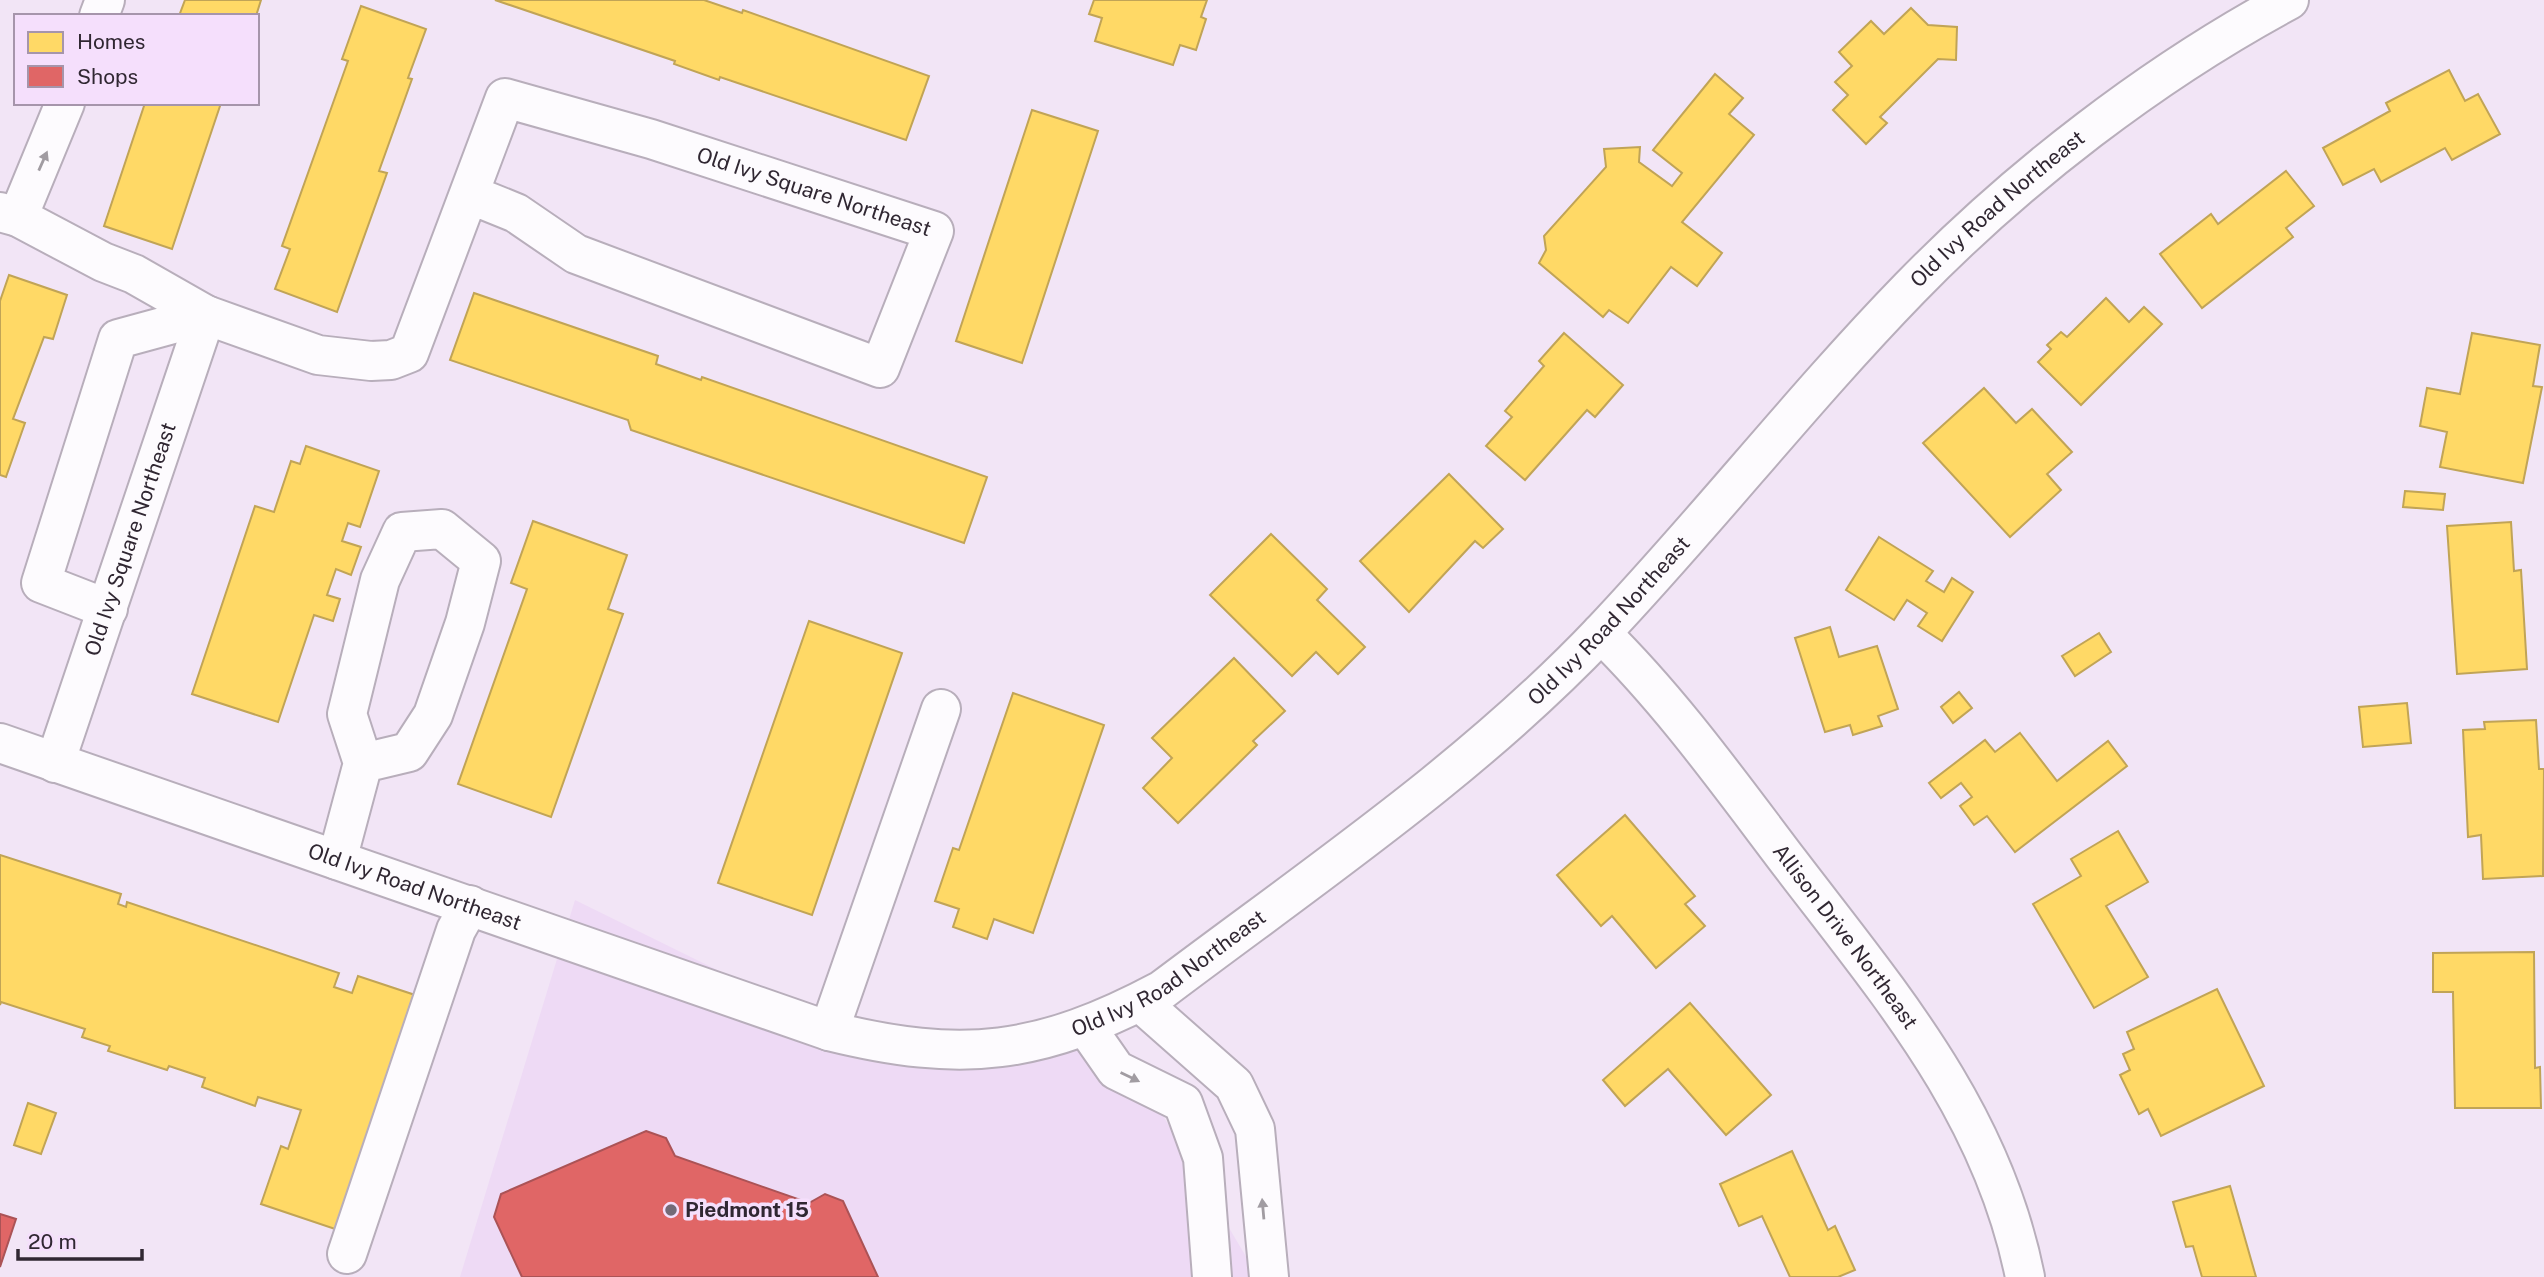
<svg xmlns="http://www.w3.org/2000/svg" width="2544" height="1277" font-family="'Public Sans',sans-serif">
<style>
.built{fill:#eedaf5}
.homes{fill:#ffd966;stroke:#c1a456;stroke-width:2}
.shops{fill:#e06666;stroke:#ab5356;stroke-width:2}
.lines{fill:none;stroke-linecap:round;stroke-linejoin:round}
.minor-casing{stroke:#b8aebb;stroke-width:42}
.minor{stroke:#fdfbfe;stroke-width:38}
.oneway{fill:#a19ca2}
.poi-dot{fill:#746a77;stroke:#f5dffc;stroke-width:2.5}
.labels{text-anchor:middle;stroke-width:7;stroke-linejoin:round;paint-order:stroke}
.street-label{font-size:21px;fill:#302732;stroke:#f5dffc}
.poi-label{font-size:21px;font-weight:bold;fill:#302732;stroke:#f5dffc;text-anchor:start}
</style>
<rect width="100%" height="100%" fill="#f2e5f6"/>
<!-- built -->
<polygon class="built" points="575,900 912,1066 1116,1036 1258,1277 460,1277"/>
<!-- homes -->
<g class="homes">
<polygon points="185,0 261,0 256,16 179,16"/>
<polygon points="495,0 704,0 742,13 743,10 929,76 906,140 720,77 719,80 674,64 675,61"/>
<polygon points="1094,0 1207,0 1201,17 1206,19 1196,50 1180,45 1173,65 1095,41 1102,18 1089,14"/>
<polygon points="361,6 426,29 408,78 412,79 379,171 387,173 337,312 275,289 290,249 282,246 348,61 342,59"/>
<polygon points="1911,8 1928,25 1957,27 1956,60 1938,59 1880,117 1887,123 1866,144 1833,110 1848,95 1835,82 1852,66 1839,52 1871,21 1884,34"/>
<polygon points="2449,70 2465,101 2478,94 2500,134 2452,160 2445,148 2381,182 2374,169 2343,185 2323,148 2390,111 2386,103"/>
<polygon points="1715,74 1743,98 1729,114 1754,135 1682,222 1722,253 1697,286 1671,267 1628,323 1609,310 1603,317 1539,263 1546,250 1544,236 1606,167 1604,149 1640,147 1639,162 1672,186 1682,173 1653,150"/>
<polygon points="145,103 221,103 172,249 104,226"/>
<polygon points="1032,110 1098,131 1022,363 956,341"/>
<polygon points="2286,171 2314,206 2286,228 2293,237 2202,308 2160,254 2211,214 2218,224"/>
<polygon points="9,275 67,295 53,339 44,337 13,419 25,423 6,477 0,475 0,301"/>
<polygon points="474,293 658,356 656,364 701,380 702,377 987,477 964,543 631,430 628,420 450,360"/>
<polygon points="2106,298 2129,322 2144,307 2162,324 2081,405 2038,362 2051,349 2047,345 2061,332 2067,337"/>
<polygon points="1564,333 1623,385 1595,417 1587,410 1525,480 1486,446 1512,417 1505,411 1544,366 1539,361"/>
<polygon points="2472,333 2540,345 2533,386 2542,387 2523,483 2440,467 2447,432 2420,426 2427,388 2460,394"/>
<polygon points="1984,388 2016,423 2032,409 2072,452 2047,474 2061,490 2010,537 1923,443"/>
<polygon points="306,446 379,471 360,527 348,523 342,541 361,547 351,575 336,569 327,595 340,599 333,621 314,615 278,722 192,694 255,506 274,512 291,461 300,464"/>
<polygon points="1449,474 1503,529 1483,548 1475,541 1409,612 1360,561"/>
<polygon points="2405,491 2445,494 2443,510 2403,507"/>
<polygon points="533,521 627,555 608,609 623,614 551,817 458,784 527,589 511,583"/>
<polygon points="2511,522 2514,571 2521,570 2527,669 2457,674 2447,526"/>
<polygon points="1271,534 1327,589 1317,600 1365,647 1338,674 1316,652 1292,676 1210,595"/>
<polygon points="1879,537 1933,571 1926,581 1944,592 1952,578 1973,592 1942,641 1918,626 1927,613 1907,600 1894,620 1846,590"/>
<polygon points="809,621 902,653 812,915 718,883"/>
<polygon points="1830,627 1839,657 1877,646 1898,709 1878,716 1882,726 1853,735 1850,725 1825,732 1795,638"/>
<polygon points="2099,633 2111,652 2075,676 2062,656"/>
<polygon points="1234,658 1285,711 1253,741 1257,745 1178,823 1143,788 1172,758 1152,738"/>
<polygon points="1959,692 1972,708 1953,723 1941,707"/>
<polygon points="1013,693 1104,725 1033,933 994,919 987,939 953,927 959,909 935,901 953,848 959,850"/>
<polygon points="2407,703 2411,743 2363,747 2359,707"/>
<polygon points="2536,720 2539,769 2544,769 2543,876 2483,879 2481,835 2468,837 2463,730 2485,729 2484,722"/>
<polygon points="2020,733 2057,781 2108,741 2127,766 2015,852 1987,816 1974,825 1960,806 1972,797 1961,783 1941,798 1929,783 1985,740 1995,752"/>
<polygon points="1625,815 1695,896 1685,904 1705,926 1656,968 1612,916 1601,926 1557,875"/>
<polygon points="2118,831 2148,882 2106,906 2148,977 2094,1008 2033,904 2081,876 2071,859"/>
<polygon points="0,855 121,894 118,904 126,907 127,902 339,973 334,987 352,993 358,976 415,995 338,1230 261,1204 281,1146 288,1149 301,1110 258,1097 255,1106 202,1087 205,1078 169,1066 167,1070 108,1051 110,1046 82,1037 85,1029 1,1002 0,1005"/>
<polygon points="2534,952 2535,1068 2540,1067 2541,1108 2455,1108 2453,992 2433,992 2433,953"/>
<polygon points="2217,989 2264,1086 2161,1136 2148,1109 2139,1114 2120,1075 2130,1070 2123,1054 2134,1049 2127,1032"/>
<polygon points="1690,1003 1771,1095 1726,1135 1668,1069 1625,1106 1603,1080"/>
<polygon points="28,1103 56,1113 41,1154 14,1145"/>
<polygon points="1792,1151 1828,1230 1835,1226 1855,1270 1838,1277 1790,1277 1762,1216 1739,1226 1720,1184"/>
<polygon points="2230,1186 2256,1277 2202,1277 2193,1246 2186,1247 2173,1202"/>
</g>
<!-- shops -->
<g class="shops">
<polygon points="646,1131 666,1138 675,1156 809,1203 825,1194 843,1201 878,1277 522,1277 494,1217 501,1194"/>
<polygon points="0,1214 16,1219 0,1267"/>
</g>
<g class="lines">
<!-- minor casing -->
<g class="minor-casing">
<g id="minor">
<polyline points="99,16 105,0"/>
<path id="s1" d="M0,212L18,217L103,262L134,274L206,315L318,355L371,361L391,360L409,353L505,98L651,139L934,231L880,368L576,254L516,213L469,194"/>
<polyline points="18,217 65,103"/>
<polyline points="108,609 41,583 118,339 206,315"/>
<path id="s2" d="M1601,633C1672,703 1729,783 1789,862C1889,993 1992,1111 2025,1277"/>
<path id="s3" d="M0,743L829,1031C963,1064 1040,1055 1162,990C1313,876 1472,769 1602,632C1708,520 1803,398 1910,288C2018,177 2153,73 2289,0"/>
<path id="s4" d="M55,763L206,315"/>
<polyline points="337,860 363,763 347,714 380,580 402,532 442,529 481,561 465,623 433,715 409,752 363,763"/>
<polyline points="1140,1002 1234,1085 1255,1129 1269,1277"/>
<polyline points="1086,1027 1116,1070 1183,1103 1203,1158 1212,1277"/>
<polyline points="829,1031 941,709"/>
<polyline points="347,1254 456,930 470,905"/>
</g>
</g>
<!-- minor -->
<use href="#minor" class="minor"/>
</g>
<!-- one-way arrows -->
<defs><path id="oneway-solid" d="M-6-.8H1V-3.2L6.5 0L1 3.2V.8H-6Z" transform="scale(1.75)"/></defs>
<g class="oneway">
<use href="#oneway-solid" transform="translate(43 161) rotate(-66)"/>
<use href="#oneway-solid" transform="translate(1130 1077) rotate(26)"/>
<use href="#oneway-solid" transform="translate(1263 1209) rotate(-95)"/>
</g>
<!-- markers -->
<circle class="poi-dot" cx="671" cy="1210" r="7"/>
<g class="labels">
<!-- street labels -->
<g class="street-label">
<text dy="7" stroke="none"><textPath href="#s1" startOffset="1038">Old Ivy Square Northeast</textPath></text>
<text dy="7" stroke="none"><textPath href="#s3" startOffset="2371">Old Ivy Road Northeast</textPath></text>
<text dy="7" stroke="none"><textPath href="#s4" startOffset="236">Old Ivy Square Northeast</textPath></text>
<text dy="7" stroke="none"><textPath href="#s3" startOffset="1804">Old Ivy Road Northeast</textPath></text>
<text dy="7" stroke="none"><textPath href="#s3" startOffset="439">Old Ivy Road Northeast</textPath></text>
<text dy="7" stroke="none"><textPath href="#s2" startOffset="390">Allison Drive Northeast</textPath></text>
<text dy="7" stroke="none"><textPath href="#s3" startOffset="1237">Old Ivy Road Northeast</textPath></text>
</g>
<!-- poi labels -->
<g class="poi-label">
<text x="685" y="1217">Piedmont 15</text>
</g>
</g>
<!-- legend -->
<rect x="14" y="14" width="245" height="91" fill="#f5dffc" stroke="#a695ab" stroke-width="2"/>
<rect x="28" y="32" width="35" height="21" fill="#ffd966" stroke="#a695ab" stroke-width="2"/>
<text x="77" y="49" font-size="21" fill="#302732">Homes</text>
<rect x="28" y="66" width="35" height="21" fill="#e06666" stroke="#a695ab" stroke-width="2"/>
<text x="77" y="84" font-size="21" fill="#302732">Shops</text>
<!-- scale -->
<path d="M18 1249v10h124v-10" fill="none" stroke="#302732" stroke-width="3.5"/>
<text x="28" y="1249" font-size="21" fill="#302732" stroke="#f5dffc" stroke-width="5" paint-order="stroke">20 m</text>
</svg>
